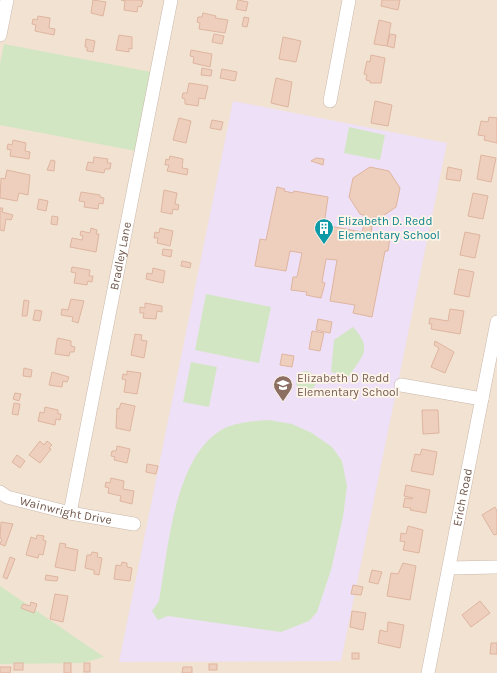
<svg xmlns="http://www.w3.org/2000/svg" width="497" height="673" font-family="Karla,sans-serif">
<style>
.residential{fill:#f1e2d2}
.education{fill:#eee0f6}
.green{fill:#d3e6c3}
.building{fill:#eecfbd;stroke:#dfb59f}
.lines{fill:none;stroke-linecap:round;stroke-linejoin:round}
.minor-casing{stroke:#cab8ab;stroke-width:14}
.minor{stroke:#fff;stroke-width:13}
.labels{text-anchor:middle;stroke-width:3.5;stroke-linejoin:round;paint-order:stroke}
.culture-label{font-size:12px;fill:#0d838f;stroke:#fef5e9;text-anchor:start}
.street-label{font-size:12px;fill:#70574b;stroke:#fef5e9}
.education-label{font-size:12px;fill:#785e54;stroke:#fef5e9;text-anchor:start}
</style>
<rect width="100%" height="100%" fill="#faf1e3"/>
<!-- residential -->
<rect class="residential" x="0" y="0" width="497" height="673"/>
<!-- education -->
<polygon class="education" points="233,101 447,143 341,661 119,662"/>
<!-- green -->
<g class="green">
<polygon points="4,44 151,72 136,151 0,125 0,64"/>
<polygon points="349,127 385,135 380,160 344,153"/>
<polygon points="206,294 271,307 259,363 195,350"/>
<path d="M353,327C373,349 363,355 349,376L331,372L334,340Z"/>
<polygon points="191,362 217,367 209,407 183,402"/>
<circle cx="306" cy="381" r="10"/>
<path d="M269,420L292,424L312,433L332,447L342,461L347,486L343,517L331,570L317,612L309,621L281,632L168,616L158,620L152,611L159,601C168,551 174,451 227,427C240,422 255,421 269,420Z"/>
<polygon points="0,586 104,657 82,663 0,664"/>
</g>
<!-- building -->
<g class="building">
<polygon points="93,0 106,2 103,16 91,13"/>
<polygon points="121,0 139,0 143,1 141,7 138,6 137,12 124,10 125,1"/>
<polygon points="238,0 248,2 246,11 236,9"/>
<polygon points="382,0 400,0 398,10 381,6"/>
<polygon points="203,13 216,16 215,18 228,20 225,33 199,29 200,23 197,22 198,17 202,17"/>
<polygon points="38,16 50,18 49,28 55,29 54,35 35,31 36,25 32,24 33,19 37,20"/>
<polygon points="244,17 249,18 247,27 242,26"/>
<polygon points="379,20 391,23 387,46 374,44"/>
<polygon points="214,34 224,36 222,44 212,42"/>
<polygon points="390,34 396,35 394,48 387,46"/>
<polygon points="119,35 132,37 132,49 129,48 129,52 116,50"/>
<polygon points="283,37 301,41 296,62 279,59"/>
<polygon points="86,39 95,41 93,52 87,51 87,47 85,47"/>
<polygon points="191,50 212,54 210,67 193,63 194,57 190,56"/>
<polygon points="371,55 385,58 381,83 370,83 370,81 366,80 367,75 364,74 367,61 370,62"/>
<polygon points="202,68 212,70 211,76 201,75"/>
<polygon points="222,69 237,72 235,81 220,78"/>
<polygon points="276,78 292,82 288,107 271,103"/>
<polygon points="189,83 208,86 205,99 199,98 198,106 185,104 185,99 182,98 183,93 187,93"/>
<polygon points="375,101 392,105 388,126 371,123"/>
<polygon points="489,117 497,118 497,143 484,140 485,136 478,135 481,121 488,122"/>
<polygon points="179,118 191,121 186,143 173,140"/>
<polygon points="212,120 223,122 221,130 210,128"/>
<polygon points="13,140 26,143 25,151 30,152 29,159 10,156 11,150 7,149 8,144 12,145"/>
<polygon points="481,155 496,158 491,182 477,179"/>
<polygon points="170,156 183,159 182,168 188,169 187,175 167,171 169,165 165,165 166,159 169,160"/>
<polygon points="94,157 108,159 107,163 111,163 110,169 105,169 104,173 86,170 88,162 93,163"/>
<polygon points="316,158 324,159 323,165 311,161"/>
<polygon points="51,160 55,161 54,171 47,170"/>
<polygon points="370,167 389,171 400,188 396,207 380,218 373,217 371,234 390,238 388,251 385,251 372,317 353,313 355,305 330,301 337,260 326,259 322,282 325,283 321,298 306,295 307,292 291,290 293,277 297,277 302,253 290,251 286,271 255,266 260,239 266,240 277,187 285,189 284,191 293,193 294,191 328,197 324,225 362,232 366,216 360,214 349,197 353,178"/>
<polygon points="448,167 462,170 460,181 446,179"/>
<polygon points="7,170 30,175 28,195 19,193 17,201 0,198 1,178 5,179"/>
<polygon points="164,190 177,193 175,204 179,205 178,210 173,209 172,214 161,212"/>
<polygon points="81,192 100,195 100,197 104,198 103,204 99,203 98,209 84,207 85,202 79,201"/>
<polygon points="473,193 488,196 483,219 468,216"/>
<polygon points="39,199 48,201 46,211 37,209"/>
<polygon points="0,208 3,208 2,212 13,215 11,220 6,219 4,231 0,230"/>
<polygon points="52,216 58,217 57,225 51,224"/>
<polygon points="91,228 97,230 96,234 99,234 96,252 70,247 72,238 82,240 83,236 80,235 81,231 90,233"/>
<polygon points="160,228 173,231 170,246 157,243 158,238 154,238 155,232 159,233"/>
<polygon points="465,232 480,235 475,258 460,255"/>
<polygon points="163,249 172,250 171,257 162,255"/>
<polygon points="182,261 191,263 190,268 181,266"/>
<polygon points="72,267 90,270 89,276 93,276 92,282 88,281 87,285 74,283 76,273 71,272"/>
<polygon points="153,268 165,271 163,283 146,279 147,273 152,274"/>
<polygon points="459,269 474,272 469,297 454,294"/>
<polygon points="71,299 84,301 78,323 72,321 73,317 61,315 62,309 68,310"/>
<polygon points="24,300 29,301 27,316 22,316"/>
<polygon points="145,303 162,306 162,312 157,311 156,319 143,318 144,313 140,313 140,307 145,308"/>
<polygon points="450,309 464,311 460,334 431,329 432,324 429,324 430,318 448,321"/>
<polygon points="35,310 42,311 40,321 33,320"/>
<polygon points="318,319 332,322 330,333 316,330"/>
<polygon points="312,331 324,333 320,351 309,349"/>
<polygon points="135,334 142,335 141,340 147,341 144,358 131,355"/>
<polygon points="58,338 71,341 71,346 75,347 74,352 70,352 69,356 55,354 57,340"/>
<polygon points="435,341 454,352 445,373 431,367 439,348 434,345"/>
<polygon points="282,354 294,356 292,367 280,365"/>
<polygon points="24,368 32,370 31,377 23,376"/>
<polygon points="127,371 141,373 137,394 124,392 126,380 122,379 123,374 127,375"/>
<polygon points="52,372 69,377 67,382 63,381 62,387 49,385"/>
<polygon points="15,393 21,394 19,401 13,399"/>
<polygon points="14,403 20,404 18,415 12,414"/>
<polygon points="121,403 135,406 130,431 116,428 117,408 119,409"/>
<polygon points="45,407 58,410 58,414 61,414 60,420 56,419 55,425 38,421 40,412 44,413"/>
<polygon points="422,410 438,410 439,433 423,434"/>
<polygon points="40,441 44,445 47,441 52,445 49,448 51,449 40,463 29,455"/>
<polygon points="117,446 130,449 127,463 114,460 115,457 111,456 112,451 116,451"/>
<polygon points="422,449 437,452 433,475 411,471 415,454 420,455"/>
<polygon points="17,455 25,461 20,468 12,462"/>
<polygon points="147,464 158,466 156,474 146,472"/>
<polygon points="111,478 124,481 123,489 134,491 132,504 120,501 121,496 108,493 109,488 105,487 106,482 110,483"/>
<polygon points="406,485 430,490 426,513 410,510 411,508 403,507 405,498 412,499 413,498 404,496"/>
<polygon points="495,507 497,511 497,534 494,535 482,515"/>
<polygon points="1,522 13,524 5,546 0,544 2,539 0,538"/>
<polygon points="408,526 423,530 419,553 403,550 405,542 400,541 401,533 406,534"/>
<polygon points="37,535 44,536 43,540 46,541 43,555 39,554 38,558 26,555 31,537 36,539"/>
<polygon points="60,543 66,544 65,547 78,550 75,571 55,567"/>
<polygon points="92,552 98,553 97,557 102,558 99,575 94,574 94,570 85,568 87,555 91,555"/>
<polygon points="10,557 15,559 7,579 3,577"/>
<polygon points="122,562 127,563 127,567 132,568 130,581 114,579 116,565 121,566"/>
<polygon points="403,563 416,566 410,600 387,596 391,573 398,574"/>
<polygon points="372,570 382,572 378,584 369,582"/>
<polygon points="46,575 58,577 57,581 45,580"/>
<polygon points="353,585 363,587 361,595 351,594"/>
<polygon points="55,594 68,596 63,622 50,619"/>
<polygon points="480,601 490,613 471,627 462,615"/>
<polygon points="31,602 37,604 34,613 21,608 23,604 30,606"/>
<polygon points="352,611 366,613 363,630 350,627"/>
<polygon points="388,622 404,625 400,648 378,643 380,630 387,632"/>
<polygon points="491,643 497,643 497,654 490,654"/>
<rect x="352" y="653" width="7" height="6"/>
<rect x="14" y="663" width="9" height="7"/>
<rect x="64" y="663" width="7" height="10"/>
<rect x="84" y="663" width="6" height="9"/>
<rect x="209" y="664" width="8" height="6"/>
<polygon points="0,667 11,667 10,673 0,673"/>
<polygon points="183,667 192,667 192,673 182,673"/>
</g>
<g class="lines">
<!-- minor casing -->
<g class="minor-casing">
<g id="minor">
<polyline points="0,35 7,0"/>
<polyline points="330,101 349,0"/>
<polyline points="401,385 482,399"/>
<path id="s1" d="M0,492L7,497L70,513L134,524"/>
<path id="s2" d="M70,513L171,0"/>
<polyline points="449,568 497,567"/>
<path id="s3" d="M428,673L497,322"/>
</g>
</g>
<!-- minor -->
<use href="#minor" class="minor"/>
</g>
<!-- icons -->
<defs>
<g id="building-pin" transform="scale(1)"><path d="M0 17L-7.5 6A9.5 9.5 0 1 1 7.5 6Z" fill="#0f9aa8" stroke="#fef5e9"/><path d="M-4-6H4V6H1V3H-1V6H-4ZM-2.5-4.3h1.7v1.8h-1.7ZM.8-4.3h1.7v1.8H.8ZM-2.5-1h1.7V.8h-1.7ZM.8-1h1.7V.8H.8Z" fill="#fff"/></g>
<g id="school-pin" transform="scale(1)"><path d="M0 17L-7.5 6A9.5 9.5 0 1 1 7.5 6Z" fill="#8d6e63" stroke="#fef5e9"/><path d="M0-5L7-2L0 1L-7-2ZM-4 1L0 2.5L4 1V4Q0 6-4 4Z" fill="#fff"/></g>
</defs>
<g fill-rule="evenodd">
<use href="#building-pin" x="324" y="228"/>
<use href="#school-pin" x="283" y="385"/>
</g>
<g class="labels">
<!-- culture labels -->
<g class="culture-label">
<text x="338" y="225">Elizabeth D. Redd<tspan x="338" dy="14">Elementary School</tspan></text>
</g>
<!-- street labels -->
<g class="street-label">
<text dy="4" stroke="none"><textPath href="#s2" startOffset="262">Bradley Lane</textPath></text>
<text dy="4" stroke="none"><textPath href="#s3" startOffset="179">Erich Road</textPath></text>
<text dy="4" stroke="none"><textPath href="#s1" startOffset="69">Wainwright Drive</textPath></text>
</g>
<!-- education labels -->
<g class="education-label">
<text x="297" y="382">Elizabeth D Redd<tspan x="297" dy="14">Elementary School</tspan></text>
</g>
</g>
</svg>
